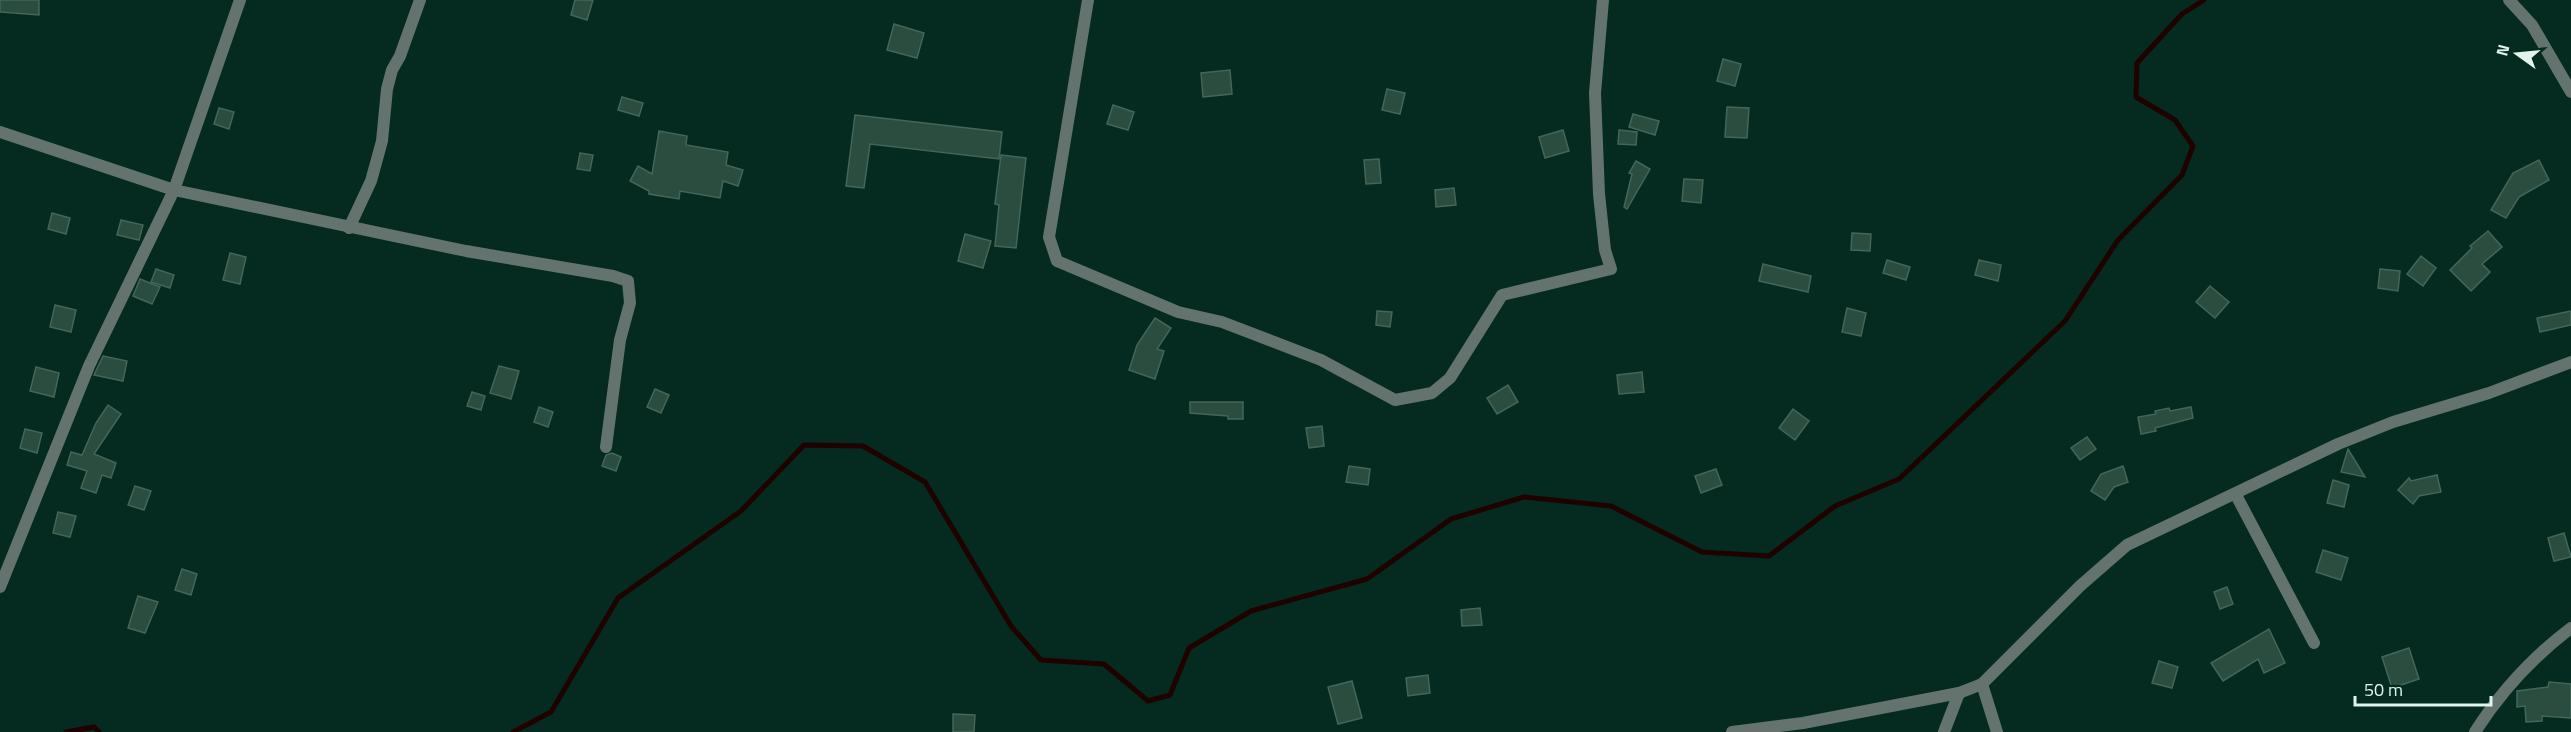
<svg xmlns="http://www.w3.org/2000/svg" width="2571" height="732" font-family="'Titillium Web',sans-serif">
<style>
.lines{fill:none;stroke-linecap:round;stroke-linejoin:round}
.stream{stroke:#1f0200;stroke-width:5}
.building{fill:#2a4d40;stroke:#426659;stroke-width:1.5}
.minor{stroke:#64736d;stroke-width:12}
</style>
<rect width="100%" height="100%" fill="#052a1f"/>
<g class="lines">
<!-- stream -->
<g class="stream">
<polyline points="66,732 94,727 99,732"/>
<polyline points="513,732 551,712 618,598 741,511 804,445 863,446 925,482 1011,626 1041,660 1104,664 1148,701 1170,695 1189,648 1251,611 1367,579 1451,519 1524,497 1611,506 1702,552 1769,556 1835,506 1899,479 2065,321 2118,240 2182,175 2193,146 2175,120 2136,97 2137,63 2182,14 2204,0"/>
</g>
</g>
<!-- building -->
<g class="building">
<polygon points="0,0 39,0 39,15 0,12"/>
<polygon points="575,0 593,0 587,20 571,15"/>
<polygon points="894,24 924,33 917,58 887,50"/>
<polygon points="1723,59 1741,64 1735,86 1717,81"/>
<polygon points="1230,70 1232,94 1203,97 1201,73"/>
<polygon points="1387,89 1405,93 1400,114 1382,110"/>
<polygon points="622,97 643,103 639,116 618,110"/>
<polygon points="1113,105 1134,112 1128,130 1107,124"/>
<polygon points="1727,107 1749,108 1747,138 1725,137"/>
<polygon points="219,108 234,112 229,129 214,124"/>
<polygon points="1633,114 1659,121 1655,135 1629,127"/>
<polygon points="855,115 1002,132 999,159 870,144 864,188 846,186"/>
<polygon points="1563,130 1569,151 1545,158 1539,137"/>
<polygon points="1619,130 1637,132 1636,145 1618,144"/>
<polygon points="659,131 687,136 686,145 728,152 726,165 743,170 738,186 723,181 720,198 680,191 679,199 649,194 649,191 630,181 638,166 652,174"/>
<polygon points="580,153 593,155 590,171 577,169"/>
<polygon points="1001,155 1026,158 1016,248 995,246 999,205 995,204"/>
<polygon points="1379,159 1381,183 1366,184 1364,160"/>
<polygon points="2539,160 2549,180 2519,197 2506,218 2491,210 2513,173"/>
<polygon points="1636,161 1650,169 1627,209 1624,207 1632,174 1629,173"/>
<polygon points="1684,179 1703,180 1701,203 1682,201"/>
<polygon points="1454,188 1456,205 1436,207 1435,190"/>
<polygon points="52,213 70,218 66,234 48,229"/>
<polygon points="121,220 143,225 139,240 117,235"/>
<polygon points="2488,231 2502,247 2482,264 2490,272 2471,291 2450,270 2472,248 2470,246"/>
<polygon points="1852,233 1871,234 1870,251 1851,250"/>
<polygon points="965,234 991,241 983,268 958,261"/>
<polygon points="230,253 246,257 240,284 223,280"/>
<polygon points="2421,256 2436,268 2423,286 2407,274"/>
<polygon points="1887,260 1910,267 1906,280 1883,273"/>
<polygon points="1979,260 2001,265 1998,281 1975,275"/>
<polygon points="1763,264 1811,276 1808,292 1759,281"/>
<polygon points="156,269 174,275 170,288 151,282"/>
<polygon points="2380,269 2400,271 2398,291 2378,288"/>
<polygon points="140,279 160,287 152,304 133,296"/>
<polygon points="2210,286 2229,302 2215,318 2196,302"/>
<polygon points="55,305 76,310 71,332 50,327"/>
<polygon points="1847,308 1866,313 1861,336 1842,332"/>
<polygon points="1377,311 1392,312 1390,327 1376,325"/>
<polygon points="2571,311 2571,325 2540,332 2537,318"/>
<polygon points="1155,318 1171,328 1157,349 1164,351 1155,379 1129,370 1137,345"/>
<polygon points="103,356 127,361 123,381 94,375"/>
<polygon points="499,366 519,371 511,399 490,393"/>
<polygon points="36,367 59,373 54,397 30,391"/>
<polygon points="1642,372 1644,392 1619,394 1617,375"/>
<polygon points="1508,385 1518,402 1497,414 1487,398"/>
<polygon points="655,389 669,395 661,413 647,407"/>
<polygon points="472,392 485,396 481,410 467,406"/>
<polygon points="1190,402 1243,402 1243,419 1228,419 1228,416 1190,413"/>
<polygon points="108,405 121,414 94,454 116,463 111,478 102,475 96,493 81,488 87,471 67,465 71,452 82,455 96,423"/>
<polygon points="539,407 553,412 548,427 534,422"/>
<polygon points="2191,407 2193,418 2155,428 2156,431 2141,434 2138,417 2156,414 2155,411 2169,408 2170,411"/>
<polygon points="1793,409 1809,421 1795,440 1779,428"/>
<polygon points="1322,426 1324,446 1309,448 1306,428"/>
<polygon points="25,429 42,433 37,453 20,448"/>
<polygon points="2087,437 2096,449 2080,460 2071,448"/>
<polygon points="2348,449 2365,477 2341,472"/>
<polygon points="612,453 621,457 616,471 602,466 606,455"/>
<polygon points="1349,466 1370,469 1368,485 1346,482"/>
<polygon points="2123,466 2128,482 2114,487 2105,500 2091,491 2101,474"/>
<polygon points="1716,469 1722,485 1701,493 1695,476"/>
<polygon points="2437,475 2441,492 2419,496 2413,504 2398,490 2409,478 2411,481"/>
<polygon points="2333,480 2349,485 2344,507 2327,503"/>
<polygon points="135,486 151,491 144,510 128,505"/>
<polygon points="58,512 76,516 70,537 53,533"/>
<polygon points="2564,533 2571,557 2554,561 2548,538"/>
<polygon points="2323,550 2348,558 2341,580 2316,572"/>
<polygon points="182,569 197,574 191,595 175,590"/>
<polygon points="2227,587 2233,604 2220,609 2214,592"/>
<polygon points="138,596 158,602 145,633 128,628"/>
<polygon points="1480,608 1482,625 1462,626 1461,610"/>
<polygon points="2269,629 2285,663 2264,673 2258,659 2223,681 2211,663"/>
<polygon points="2409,648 2419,679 2392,688 2382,657"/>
<polygon points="2159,661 2178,667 2172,688 2152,683"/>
<polygon points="1428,675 1430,693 1408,696 1406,678"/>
<polygon points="1352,681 1362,718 1338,724 1328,687"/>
<polygon points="2549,682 2571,684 2571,718 2542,716 2542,721 2526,722 2525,706 2517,707 2517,691 2548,687"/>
<polygon points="953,714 975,715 974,732 953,732"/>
</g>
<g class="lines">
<!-- minor -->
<g class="minor">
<polyline points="1088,0 1049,237 1057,261 1178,312 1222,322 1321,360 1395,400 1432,393 1450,378 1502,295 1611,269 1605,250 1599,194 1595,93 1603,0"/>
<polyline points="2509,0 2532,25 2571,92"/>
<polyline points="0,132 174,190 466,251 613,276 628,281 630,303 620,340 606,447"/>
<polyline points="349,228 371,181 382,141 387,89 392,70 400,56 420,0"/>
<polyline points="2236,495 2314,643"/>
<polyline points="0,587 89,366 174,190 240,0"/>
<polyline points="1982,684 1997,732"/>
<polyline points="1732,732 1803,723 1959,693 1982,684 2080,586 2127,545 2338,444 2393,422 2489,393 2571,362"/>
<polyline points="1944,732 1959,693"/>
<path d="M2475,732C2500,693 2534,656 2571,628"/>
</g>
</g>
<!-- north arrow -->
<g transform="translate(2517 54) rotate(285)" stroke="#052a1f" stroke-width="4.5" paint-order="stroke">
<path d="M0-4.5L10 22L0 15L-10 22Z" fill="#e0f4ec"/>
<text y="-9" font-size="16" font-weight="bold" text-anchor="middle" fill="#e0f4ec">N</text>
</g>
<!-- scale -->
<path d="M2355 696v9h136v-9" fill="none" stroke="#e0f4ec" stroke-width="3"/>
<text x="2364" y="696" font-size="18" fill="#e0f4ec" stroke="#052a1f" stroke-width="4.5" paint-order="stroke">50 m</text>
</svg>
